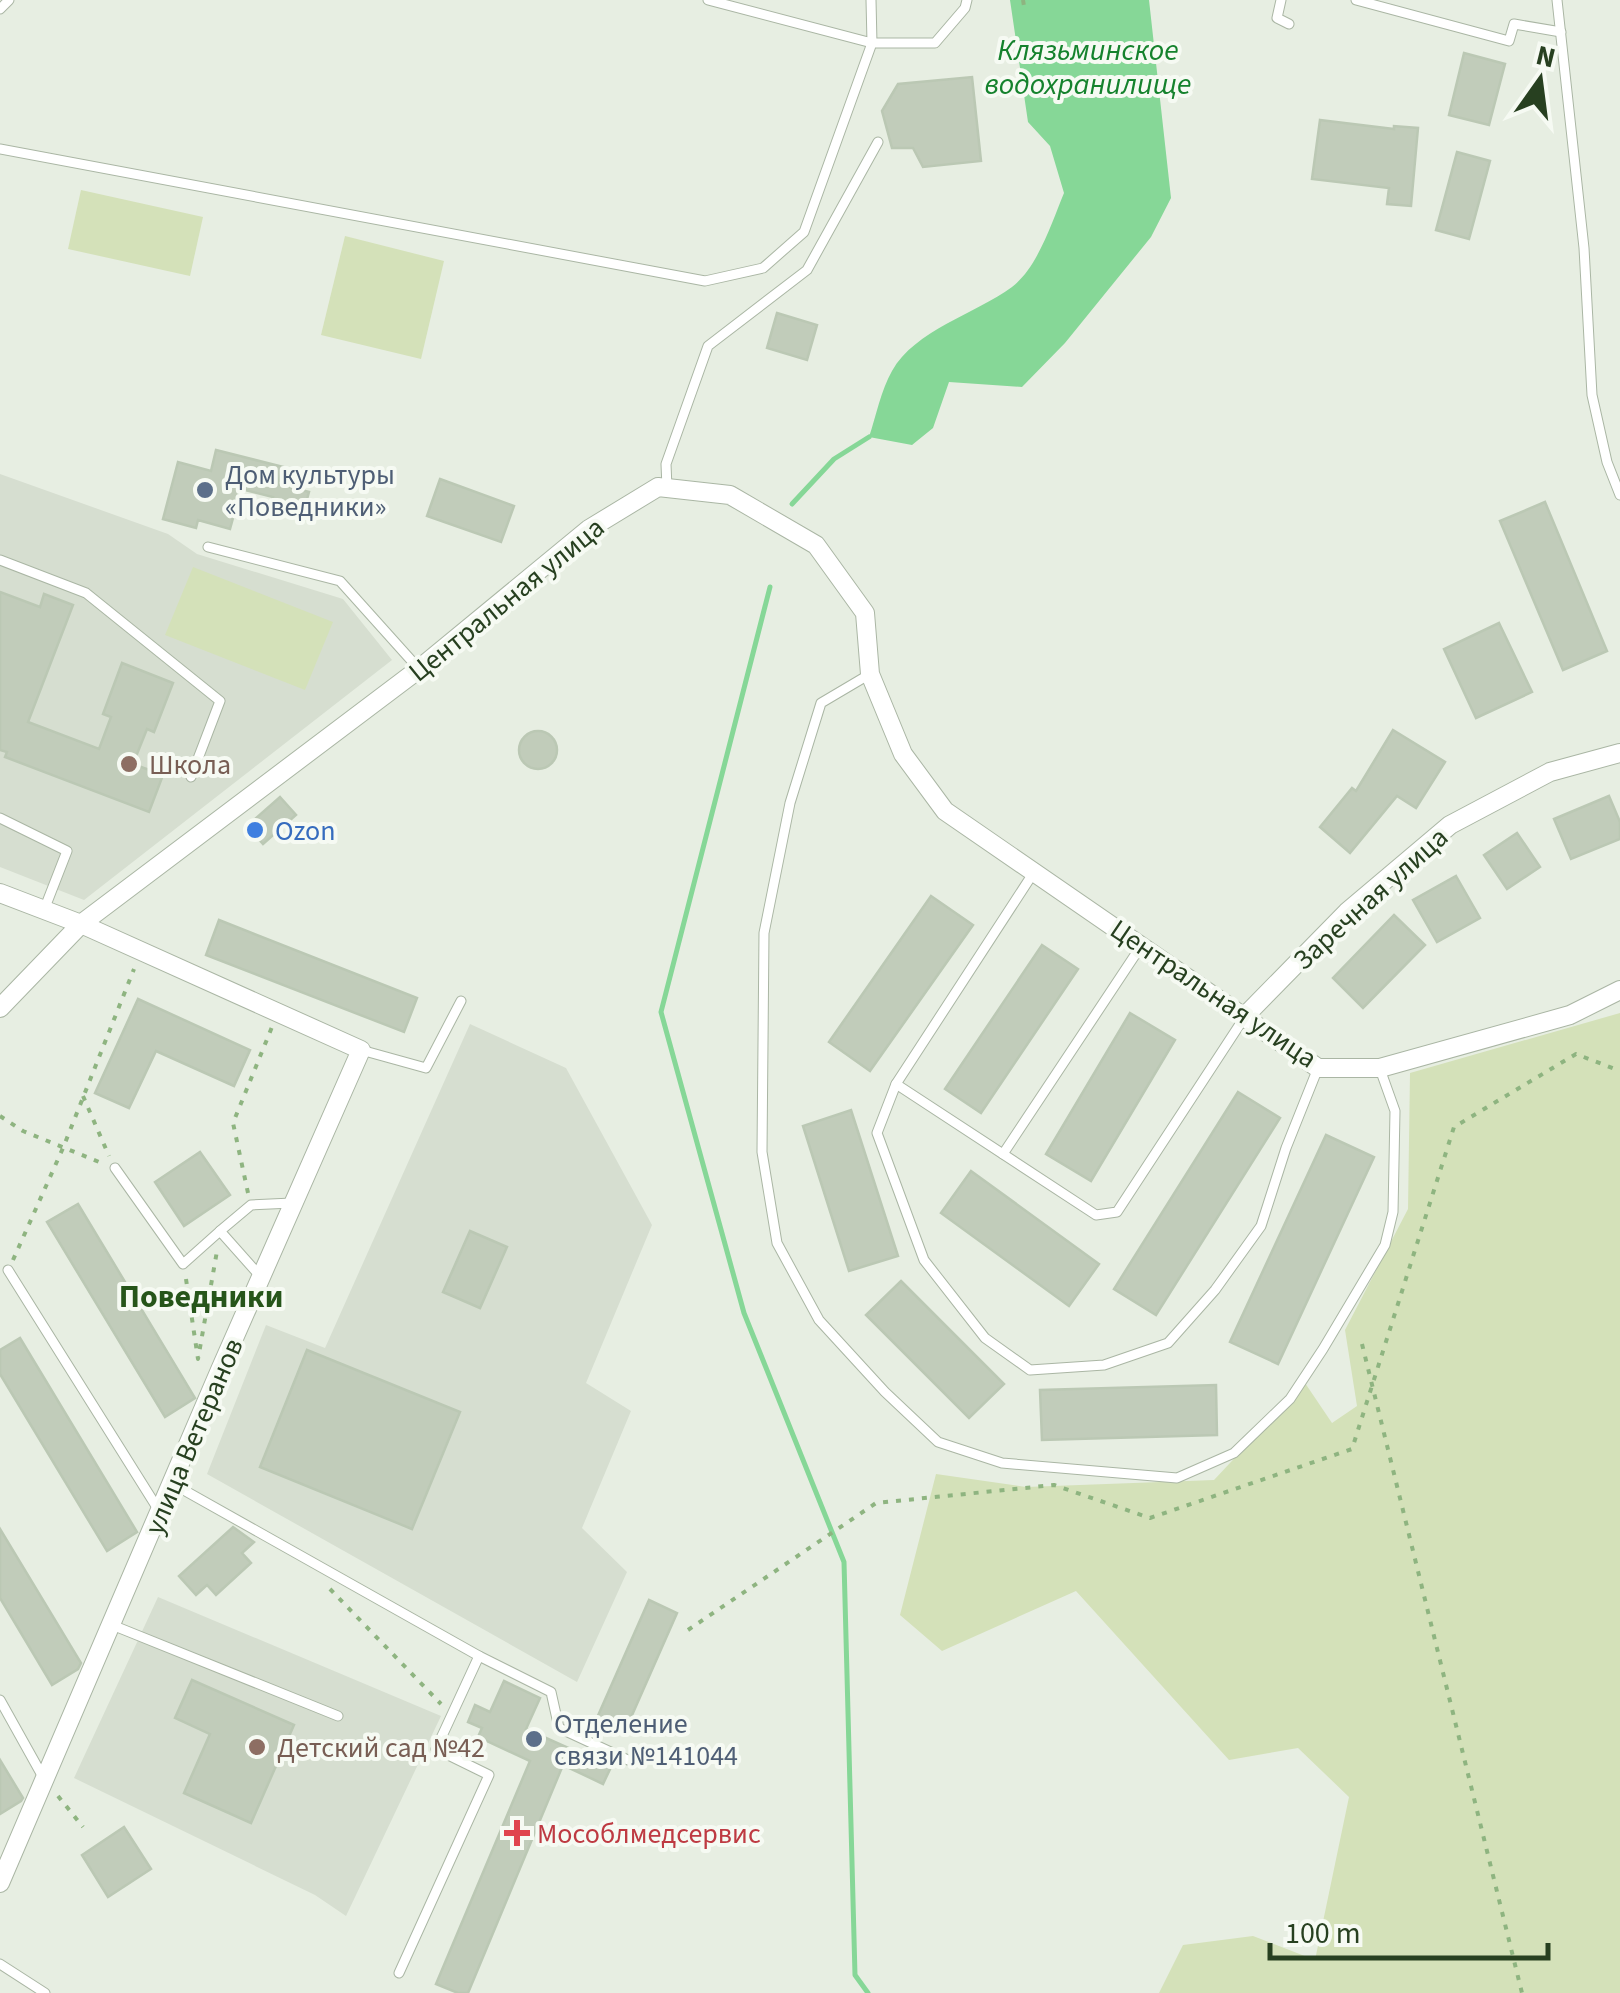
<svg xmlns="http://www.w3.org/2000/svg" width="1620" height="1993" font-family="'Source Sans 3',sans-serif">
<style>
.built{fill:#d6ded0}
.green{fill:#d4e1b9}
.water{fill:#86d797}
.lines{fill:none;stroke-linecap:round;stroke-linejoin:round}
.stream{stroke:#86d797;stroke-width:5}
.building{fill:#c1ccba;stroke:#bbc8b4;stroke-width:2.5}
.lane-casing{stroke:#aab6a4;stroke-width:11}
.street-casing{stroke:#aab6a4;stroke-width:20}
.path{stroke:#8eb480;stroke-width:4;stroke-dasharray:5 8;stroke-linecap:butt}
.lane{stroke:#fff;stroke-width:9}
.street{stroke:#fff;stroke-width:18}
.service-dot{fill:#5c6f8a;stroke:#f6faf3;stroke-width:4}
.education-dot{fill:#8d6e63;stroke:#f6faf3;stroke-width:4}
.shop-dot{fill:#3f7fe0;stroke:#f6faf3;stroke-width:4}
.health-dot{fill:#e0444e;stroke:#f6faf3;stroke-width:4}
.labels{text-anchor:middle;stroke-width:8;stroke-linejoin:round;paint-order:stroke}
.service-label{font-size:28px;fill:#4e5e75;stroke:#f6faf3;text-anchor:start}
.street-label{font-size:28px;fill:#274020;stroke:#f6faf3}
.education-label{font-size:28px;fill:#785e54;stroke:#f6faf3;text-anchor:start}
.shop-label{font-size:28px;fill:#366cbe;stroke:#f6faf3;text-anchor:start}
.health-label{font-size:28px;fill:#be3a42;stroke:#f6faf3;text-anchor:start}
.water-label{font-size:30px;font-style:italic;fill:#15822d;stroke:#f6faf3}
.quarter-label{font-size:32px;font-weight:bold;fill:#26551a;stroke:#f6faf3}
</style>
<rect width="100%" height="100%" fill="#e7eee2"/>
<!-- built -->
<g class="built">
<polygon points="0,474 168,534 197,554 343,599 392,660 84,900 0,867"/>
<polygon points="470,1024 566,1068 652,1225 586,1383 631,1411 582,1528 627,1572 577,1682 207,1474 266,1325 325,1348"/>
<polygon points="158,1597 441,1716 346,1916 315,1895 74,1778"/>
</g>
<!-- green -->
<g class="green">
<polygon points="81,190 203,217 190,276 68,249"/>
<polygon points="345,236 444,261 421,359 321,335"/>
<polygon points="193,567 333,622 305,690 165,635"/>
<polygon points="1620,1013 1620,1993 1159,1993 1183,1945 1253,1936 1315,1960 1349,1797 1298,1748 1229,1760 1076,1591 942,1651 900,1615 936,1474 1026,1487 1214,1480 1305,1383 1332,1423 1357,1406 1345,1330 1408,1209 1410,1073"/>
</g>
<!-- water -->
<path class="water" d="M1010,0H1149L1171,198L1151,237L1065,343L1022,387L949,382L933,428L912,445L869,437C876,416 881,390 892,371C915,330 975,314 1012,287C1038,267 1052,222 1064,193L1050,146L1028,122Z"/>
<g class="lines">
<!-- stream -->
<g class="stream">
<polyline points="792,504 834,459 869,437"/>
<polyline points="770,587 661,1012 744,1313 844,1562 855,1975 868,1993"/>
</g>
</g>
<!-- building -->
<g class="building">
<polygon points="1464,53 1505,64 1489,125 1449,115"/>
<polygon points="972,77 981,161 923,167 913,148 892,148 882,111 898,84"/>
<polygon points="1320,120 1394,129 1394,126 1418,128 1411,206 1387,204 1389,188 1312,179"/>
<polygon points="1457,152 1490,161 1469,239 1436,230"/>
<polygon points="777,313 817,325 807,360 767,348"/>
<polygon points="216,450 283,467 278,484 309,492 303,514 270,505 273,497 241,489 230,529 198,520 196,528 163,519 178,462 211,471"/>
<polygon points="440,479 514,506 501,542 427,516"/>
<polygon points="1545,502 1607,651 1563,670 1500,521"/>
<polygon points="0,592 40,607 44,594 73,605 28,722 99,749 111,717 103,714 122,663 173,683 154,732 147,729 133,764 163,775 149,812 5,757 7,752 0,750"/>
<polygon points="1499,623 1532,692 1476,718 1444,649"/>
<polygon points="1393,730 1445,762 1416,808 1397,796 1350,853 1320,827 1352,788 1356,791"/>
<circle cx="538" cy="750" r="19"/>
<polygon points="1609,796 1620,822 1620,839 1571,859 1554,819"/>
<polygon points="280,797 296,815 263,844 247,826"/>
<polygon points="1517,833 1540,867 1507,889 1484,855"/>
<polygon points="1456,876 1480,918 1437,942 1413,900"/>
<polygon points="931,896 973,925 870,1071 829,1042"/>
<polygon points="1394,915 1425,945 1363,1008 1333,978"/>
<polygon points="219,920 417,998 404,1032 206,955"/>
<polygon points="1042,945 1078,969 981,1113 945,1089"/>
<polygon points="138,999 250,1050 234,1086 156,1051 129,1108 95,1093"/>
<polygon points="1130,1013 1175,1040 1091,1181 1046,1154"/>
<polygon points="1238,1092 1280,1118 1156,1315 1114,1289"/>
<polygon points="851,1110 898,1256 849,1271 803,1126"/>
<polygon points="1326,1135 1374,1157 1278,1364 1230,1342"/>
<polygon points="200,1152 230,1195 184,1226 155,1182"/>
<polygon points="971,1171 1099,1264 1069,1306 941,1213"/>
<polygon points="78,1204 195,1398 165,1417 47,1222"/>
<polygon points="470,1231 507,1247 480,1308 443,1292"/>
<polygon points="901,1281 1004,1384 969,1418 866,1315"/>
<polygon points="20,1338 137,1532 107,1551 0,1374 0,1350"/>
<polygon points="307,1350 460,1412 412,1529 260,1467"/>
<polygon points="1216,1385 1217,1435 1042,1440 1040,1390"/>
<polygon points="233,1527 254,1542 242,1553 251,1563 216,1595 207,1585 196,1595 179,1576"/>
<polygon points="0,1529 81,1663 78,1669 52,1685 0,1598"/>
<polygon points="649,1600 677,1613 625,1731 597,1718"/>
<polygon points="192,1680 294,1725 251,1823 184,1793 210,1734 175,1718"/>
<polygon points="504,1681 540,1698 526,1729 611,1767 603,1784 563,1765 468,1993 458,1993 436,1984 530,1761 478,1737 482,1728 468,1722 475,1705 490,1712"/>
<polygon points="0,1760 23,1798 21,1801 0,1814"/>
<polygon points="124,1827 151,1869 108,1897 82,1855"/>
</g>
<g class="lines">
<!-- lane casing -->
<g class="lane-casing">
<g id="lane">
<polyline points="708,0 872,43 871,0"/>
<polyline points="1281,0 1277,18 1289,24"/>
<polyline points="1356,0 1509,41 1514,24 1561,32"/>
<polyline points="1557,0 1584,248 1592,395 1607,462 1620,495"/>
<polyline points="0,9 9,0"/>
<polyline points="0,149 705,281 763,268 804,232 872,43 935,43 965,8 967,0"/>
<polyline points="667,488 666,464 708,346 807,270 878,142"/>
<polyline points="208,547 340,581 419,669"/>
<polyline points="0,560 86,593 220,701 191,777"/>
<polyline points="870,674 821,703 790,803 764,933 762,1152 777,1243 819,1320 885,1392 938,1442 1002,1463 1177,1478 1234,1453 1290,1399 1323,1349 1385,1245 1393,1212 1395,1111 1380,1069"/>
<polyline points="0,818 67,851 44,910"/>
<polyline points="1034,872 896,1084 877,1133 924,1260 985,1338 1030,1370 1104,1365 1168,1343 1215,1290 1261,1226 1286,1148 1318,1068"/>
<polyline points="361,1050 426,1068 461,1001"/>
<polyline points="896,1084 1096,1215 1117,1212 1244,1018"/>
<polyline points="1003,1154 1141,946"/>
<polyline points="115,1168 183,1264 220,1231 260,1276"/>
<polyline points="220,1231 251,1205 292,1203"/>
<polyline points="8,1270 158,1509"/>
<polyline points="173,1484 479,1656 436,1749 489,1775 399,1973"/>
<polyline points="112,1625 338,1716"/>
<polyline points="479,1656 551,1692 559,1728 628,1760"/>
<polyline points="0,1700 43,1777"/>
<polyline points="0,1964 45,1993"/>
</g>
</g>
<!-- street casing -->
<g class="street-casing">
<g id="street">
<polyline points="0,893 81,924 361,1050 220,1370 0,1883"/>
<polyline points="0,1008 81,924 419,669 589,529 658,487 730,495 816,545 865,613 870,674 903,754 945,811 1318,1068 1380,1068 1570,1015 1620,990"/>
<polyline points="1244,1017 1347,912 1450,825 1550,772 1620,753"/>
</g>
</g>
<!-- path -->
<g class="path">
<polyline points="1023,0 1024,6"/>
<polyline points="83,1096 109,1156"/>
<polyline points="0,1116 23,1131 104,1164"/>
<polyline points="248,1193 233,1123 272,1027"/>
<polyline points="13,1260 63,1148 134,969"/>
<polyline points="186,1279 198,1359 217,1251"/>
<polyline points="1362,1344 1522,1993"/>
<polyline points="330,1589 441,1704"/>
<polyline points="688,1630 876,1503 1054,1485 1150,1518 1352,1449 1454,1127 1576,1054 1620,1071"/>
<polyline points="58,1796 83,1827"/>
</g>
<!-- lane -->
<use href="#lane" class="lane"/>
<!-- street -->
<use href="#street" class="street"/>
</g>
<!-- markers -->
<g class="service-dot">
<circle cx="205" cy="490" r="10"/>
<circle cx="534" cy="1739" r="10"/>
</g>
<g class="education-dot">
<circle cx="129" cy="764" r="10"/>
<circle cx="257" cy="1747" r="10"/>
</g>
<circle class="shop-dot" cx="255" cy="830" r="10"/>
<path class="health-dot" d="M512 1818h10v10h10v10h-10v10h-10v-10h-10v-10h10z"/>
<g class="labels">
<!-- service labels -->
<g class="service-label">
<text x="225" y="484">Дом культуры<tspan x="225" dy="32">«Поведники»</tspan></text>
<text x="554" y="1733">Отделение<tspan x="554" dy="32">связи №141044</tspan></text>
</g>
<!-- street labels -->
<g class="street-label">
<text transform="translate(506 599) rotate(-39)" y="10">Центральная улица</text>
<text transform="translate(1370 898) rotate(-42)" y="10">Заречная улица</text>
<text transform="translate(1214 993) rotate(34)" y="10">Центральная улица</text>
<text transform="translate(193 1436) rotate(-67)" y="10">улица Ветеранов</text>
</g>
<!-- education labels -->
<g class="education-label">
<text x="149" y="774">Школа</text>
<text x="277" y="1757">Детский сад №42</text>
</g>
<!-- shop labels -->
<g class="shop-label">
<text x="275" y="840">Ozon</text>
</g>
<!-- health labels -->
<g class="health-label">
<text x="537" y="1843">Мособлмедсервис</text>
</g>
<!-- water labels -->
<g class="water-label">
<text x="1088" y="60">Клязьминское<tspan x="1088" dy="34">водохранилище</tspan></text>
</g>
<!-- quarter labels -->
<g class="quarter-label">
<text x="201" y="1307">Поведники</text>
</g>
</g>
<!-- north arrow -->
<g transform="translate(1540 80) rotate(14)" stroke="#f6faf3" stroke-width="8" paint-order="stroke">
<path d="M0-8L18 38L0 25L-18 38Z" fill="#274020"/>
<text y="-15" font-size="28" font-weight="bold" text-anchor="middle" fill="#274020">N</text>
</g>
<!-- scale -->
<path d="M1270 1943v15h278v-15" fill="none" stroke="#274020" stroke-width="5"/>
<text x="1285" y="1943" font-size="30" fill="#274020" stroke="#f6faf3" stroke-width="8" paint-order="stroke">100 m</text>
</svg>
